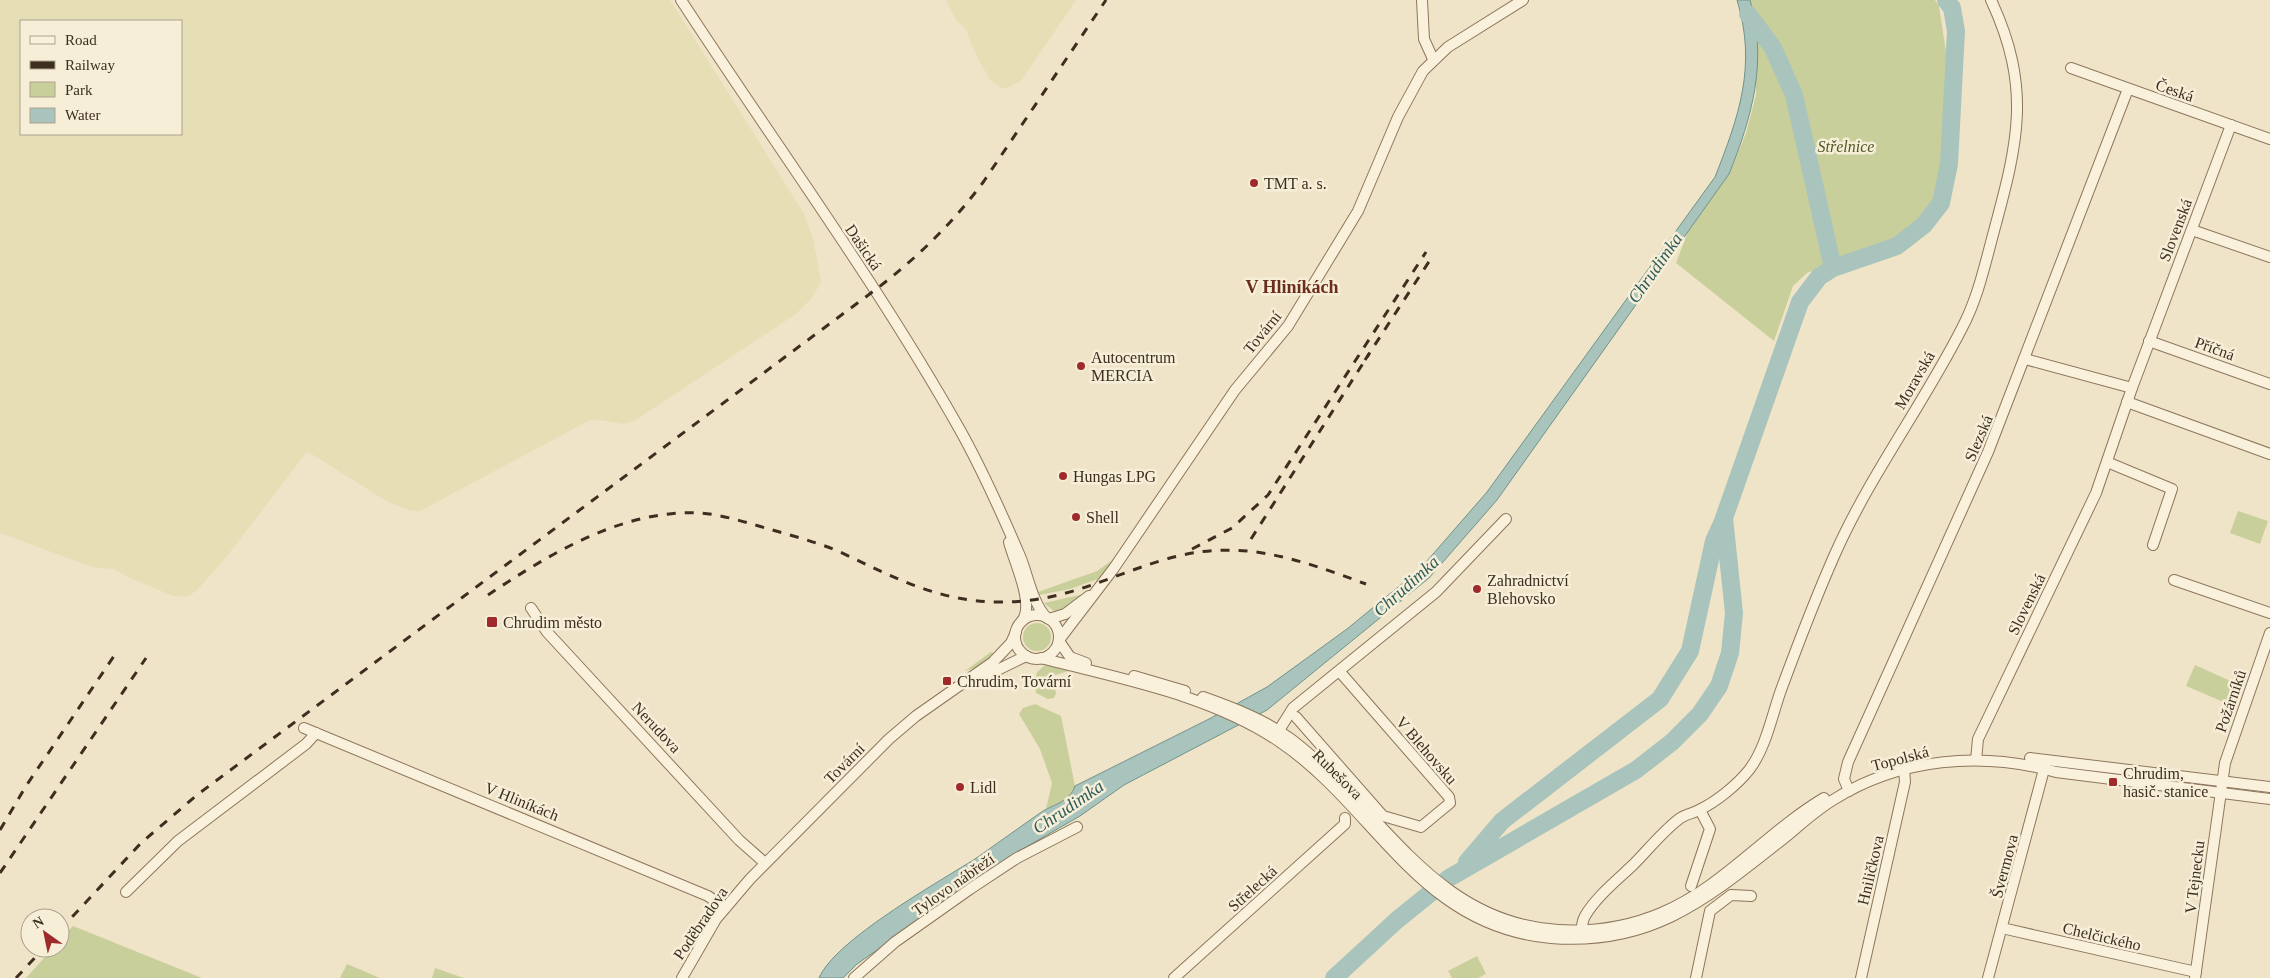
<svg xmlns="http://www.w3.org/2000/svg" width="2270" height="978" font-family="Georgia,serif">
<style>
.farmland{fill:#e6deb5;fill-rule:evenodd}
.green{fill:#c9cf9b}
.water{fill:#a9c4bc;stroke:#6f938a}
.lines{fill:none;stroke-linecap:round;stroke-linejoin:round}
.river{stroke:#a9c4bc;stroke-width:18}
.minor-casing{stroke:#8d765c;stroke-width:12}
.minor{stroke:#faf1dc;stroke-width:10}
.rail{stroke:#3d2e20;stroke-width:3;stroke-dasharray:9 9;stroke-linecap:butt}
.poi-dot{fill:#9e2a2b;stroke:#f7eed8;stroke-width:2}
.labels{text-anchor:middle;stroke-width:5;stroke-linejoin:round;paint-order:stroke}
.street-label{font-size:16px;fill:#3d2e20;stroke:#f7eed8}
.park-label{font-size:16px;font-style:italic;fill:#4d5a26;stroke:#f7eed8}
.poi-label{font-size:16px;fill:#3d2e20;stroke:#f7eed8;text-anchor:start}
.water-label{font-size:18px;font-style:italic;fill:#2f5d5a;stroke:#f7eed8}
.neighbourhood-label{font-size:18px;font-weight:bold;fill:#6b2e1e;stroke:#f7eed8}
</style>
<rect width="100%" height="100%" fill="#f0e4c8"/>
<!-- farmland -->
<g class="farmland">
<path d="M0,0H670L804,214L813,238L821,282L812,298L796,314L634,421L623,424L599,420H590L420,511L408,510L388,502L310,453H306L224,560L197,590L189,596H173L128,577L114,569L92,567L0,533ZM21,21H181V134H21Z"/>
<polygon points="946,0 1076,0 1021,81 1007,88 1001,88 990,80 973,49 966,29 957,21"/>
</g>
<!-- green -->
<g class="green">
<polygon points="1750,0 1935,0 1939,6 1948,65 1947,177 1933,214 1912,232 1807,273 1793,286 1774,341 1676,263 1689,229 1729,174 1746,133 1756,95 1754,13"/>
<polygon points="2238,511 2268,521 2260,544 2230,533"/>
<polygon points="1114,559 1098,579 1070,589 1039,595 1038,592 1097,571"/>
<polygon points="1084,594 1064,610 1055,612 1044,603"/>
<circle cx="1037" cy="637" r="14"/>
<polygon points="991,652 996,654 979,667 965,671"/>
<polygon points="1045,665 1048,665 1072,670 1035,681 1037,672"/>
<polygon points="2195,665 2235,683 2226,703 2186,686"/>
<polygon points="1060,677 1061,681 1054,684 1056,693 1054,698 1048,699 1036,693 1035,686"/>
<polygon points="1035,704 1061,716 1075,786 1067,799 1046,809 1052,783 1040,749 1019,714 1023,708"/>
<polygon points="73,926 202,978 26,978 53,948 60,948 60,940"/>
<polygon points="1477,956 1486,974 1478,978 1452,978 1448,971"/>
<polygon points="347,964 380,978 340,978"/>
<polygon points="435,968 464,978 432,978"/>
</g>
<!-- water -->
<path class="water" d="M1737,0H1750C1768,61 1752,117 1729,174L1497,500L1429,578L1267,710L1124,785L1080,816L1014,854L857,964L843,978H819C835,940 937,883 975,859C997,844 1018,828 1040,813C1053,804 1069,803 1075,786L1211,718L1267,687L1347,629L1420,569L1487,492L1715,177C1739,116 1757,66 1737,0Z"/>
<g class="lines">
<!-- river -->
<g class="river">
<polyline points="1748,14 1773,48 1794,95 1833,268"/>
<polyline points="1467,862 1502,821 1660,699 1690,651 1714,541 1724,519"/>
<polyline points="1334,978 1397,920 1449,878 1636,770 1672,742 1700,714 1719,686 1730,653 1734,613 1724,518 1800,302 1819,277 1833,268 1897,246 1924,225 1941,203 1949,164 1956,31 1952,8 1946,0"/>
</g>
<!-- minor casing -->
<g class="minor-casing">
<g id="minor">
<path d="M681,0C774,143 876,281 960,430C983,471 1002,514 1020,556C1028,575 1032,603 1047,618"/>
<polyline points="1422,0 1424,39 1433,59"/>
<polyline points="2071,68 2270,139"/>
<polyline points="2192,230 2270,257"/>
<polyline points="2149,341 2270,384"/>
<polyline points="2025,359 2132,388"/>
<polyline points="2127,402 2270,454"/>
<polyline points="2107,462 2172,489 2153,545"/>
<path d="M1009,542C1014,562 1035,604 1022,621"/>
<polyline points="2174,580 2270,613"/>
<polyline points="531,608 547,632 739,840 765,863"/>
<circle cx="1037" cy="637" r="22"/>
<polyline points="1049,619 1065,614 1089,596"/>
<polyline points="1059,640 1114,568 1235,390 1288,326 1358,211 1398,117 1423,71 1448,47 1523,0"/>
<polyline points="1059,641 1070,657 1086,663"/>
<path d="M1041,658C1121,679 1211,695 1280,742C1377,808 1418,926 1551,938C1653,946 1708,898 1783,839C1799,826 1815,811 1833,800C1900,758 1981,751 2056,772L2270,799"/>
<polyline points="1134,676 1185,691"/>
<polyline points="979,679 1026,656"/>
<path d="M1203,697C1234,708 1265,720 1291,739C1382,808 1431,922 1558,930C1593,932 1628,927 1661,913C1723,887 1767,832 1824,798"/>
<polyline points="1296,717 1383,816 1421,827 1450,803 1449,797 1340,672"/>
<polyline points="304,728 708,896 725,908"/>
<polyline points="1276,735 1293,708 1436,592 1506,519"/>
<polyline points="2030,758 2270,787"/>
<polyline points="1976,760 1978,739 2096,493 2132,388 2231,125"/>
<polyline points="1849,791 1844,779 1848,762 1988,452 2128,89"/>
<polyline points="1691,886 1710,829 1700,810"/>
<polyline points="126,892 178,841 306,744 316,733"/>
<polyline points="2002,928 2196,972"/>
<path d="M1582,937C1582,929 1581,923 1585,916C1596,897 1617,880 1633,865C1648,850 1662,832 1679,819C1685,814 1692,814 1699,810C1716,802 1737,785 1749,770C1766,748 1772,715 1781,690C1798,644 1815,599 1835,554C1870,475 1923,405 1962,328C1978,298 1985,264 1994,231C2018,142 2032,88 1991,0"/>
<polyline points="682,978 716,919 750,879 889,739 916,716 993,662 1011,643 1016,632"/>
<polyline points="854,978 895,942 970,889 1017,858 1077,827"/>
<polyline points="1174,978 1345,824 1345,818"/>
<polyline points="1696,978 1710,911 1731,895 1751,896"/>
<polyline points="1861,978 1905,782 1904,769"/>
<polyline points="1988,978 2046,762"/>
<polyline points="2195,978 2225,763 2270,633"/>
</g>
</g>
<!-- minor -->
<use href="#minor" class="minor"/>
<!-- rail -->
<g class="rail">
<polyline points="1365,360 1432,257"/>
<polyline points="1251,539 1369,354"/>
<polyline points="1192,549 1232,528 1268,495 1426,252"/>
<path d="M488,595C551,553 623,509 701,513C724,515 748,523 769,529C793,536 817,542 840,552C891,576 939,602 998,602C1062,603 1104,578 1163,560C1239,537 1295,558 1366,584"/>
<polyline points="0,830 26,786 114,656"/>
<polyline points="0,873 146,658"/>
<path d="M60,930L141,843L197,795L875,290C917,258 953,223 984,181L1106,0"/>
<polyline points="16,978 44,948"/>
</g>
</g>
<!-- markers -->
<g class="poi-dot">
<circle cx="1254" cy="183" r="5"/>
<circle cx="1081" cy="366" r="5"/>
<circle cx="1063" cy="476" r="5"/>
<circle cx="1076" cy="517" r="5"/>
<circle cx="1477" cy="589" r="5"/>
<rect x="486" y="616" width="12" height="12" rx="2.5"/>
<rect x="942" y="676" width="10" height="10" rx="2.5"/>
<rect x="2108" y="777" width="10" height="10" rx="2.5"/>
<circle cx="960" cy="787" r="5"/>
</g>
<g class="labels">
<!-- street labels -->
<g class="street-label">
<text transform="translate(2175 90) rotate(19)" y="6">Česká</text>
<text transform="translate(2175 230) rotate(-69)" y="6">Slovenská</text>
<text transform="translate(864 247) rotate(56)" y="6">Dašická</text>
<text transform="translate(1262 332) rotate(-51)" y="6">Tovární</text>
<text transform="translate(2215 348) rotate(20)" y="6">Příčná</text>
<text transform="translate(1914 380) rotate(-60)" y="6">Moravská</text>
<text transform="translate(1978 438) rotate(-67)" y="6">Slezská</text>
<text transform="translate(2026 604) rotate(-64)" y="6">Slovenská</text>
<text transform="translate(2230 701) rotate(-71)" y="6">Požárníků</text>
<text transform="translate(657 727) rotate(47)" y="6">Nerudova</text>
<text transform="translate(1427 750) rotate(49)" y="6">V Blehovsku</text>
<text transform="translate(1900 758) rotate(-15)" y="6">Topolská</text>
<text transform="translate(844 763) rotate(-45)" y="6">Tovární</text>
<text transform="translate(1338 774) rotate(45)" y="6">Rubešova</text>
<text transform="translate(522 801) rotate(22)" y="6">V Hliníkách</text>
<text transform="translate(2004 866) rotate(-75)" y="6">Švermova</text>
<text transform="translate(1870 870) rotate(-77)" y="6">Hniličkova</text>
<text transform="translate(2194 877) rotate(-83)" y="6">V Tejnecku</text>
<text transform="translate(953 884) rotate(-35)" y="6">Tylovo nábřeží</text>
<text transform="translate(1252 888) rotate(-42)" y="6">Střelecká</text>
<text transform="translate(700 923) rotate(-56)" y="6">Poděbradova</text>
<text transform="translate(2102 936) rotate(13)" y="6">Chelčického</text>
</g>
<!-- park labels -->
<g class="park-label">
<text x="1846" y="152">Střelnice</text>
</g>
<!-- poi labels -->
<g class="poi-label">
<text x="1264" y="189">TMT a. s.</text>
<text x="1091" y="363">Autocentrum<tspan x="1091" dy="18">MERCIA</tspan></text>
<text x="1073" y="482">Hungas LPG</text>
<text x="1086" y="523">Shell</text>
<text x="1487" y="586">Zahradnictví<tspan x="1487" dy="18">Blehovsko</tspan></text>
<text x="503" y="628">Chrudim město</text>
<text x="957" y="687">Chrudim, Tovární</text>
<text x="2123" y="779">Chrudim,<tspan x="2123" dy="18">hasič. stanice</tspan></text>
<text x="970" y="793">Lidl</text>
</g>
<!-- water labels -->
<g class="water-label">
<text transform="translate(1655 268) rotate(-55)" y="6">Chrudimka</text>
<text transform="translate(1406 586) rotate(-42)" y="6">Chrudimka</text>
<text transform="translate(1068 807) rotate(-34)" y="6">Chrudimka</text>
</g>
<!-- neighbourhood labels -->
<g class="neighbourhood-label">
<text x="1292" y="293">V Hliníkách</text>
</g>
</g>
<!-- legend -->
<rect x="20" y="20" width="162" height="115" fill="#f7eed8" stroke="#ada18e"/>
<rect x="30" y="36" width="25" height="8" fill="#faf1dc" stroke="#ada18e"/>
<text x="65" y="45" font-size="15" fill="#3d2e20">Road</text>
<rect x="30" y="61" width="25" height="8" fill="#3d2e20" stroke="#ada18e"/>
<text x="65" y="70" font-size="15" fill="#3d2e20">Railway</text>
<rect x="30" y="82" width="25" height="15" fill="#c9cf9b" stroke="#ada18e"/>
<text x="65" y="95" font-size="15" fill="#3d2e20">Park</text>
<rect x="30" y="108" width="25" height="15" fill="#a9c4bc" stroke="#ada18e"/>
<text x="65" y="120" font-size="15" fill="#3d2e20">Water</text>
<!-- north arrow -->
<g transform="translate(45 933) rotate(327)"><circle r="24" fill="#f7eed8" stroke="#ada18e"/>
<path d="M0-4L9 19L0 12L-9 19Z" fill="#9e2a2b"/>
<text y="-8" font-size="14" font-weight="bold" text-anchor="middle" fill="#3d2e20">N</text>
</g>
</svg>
